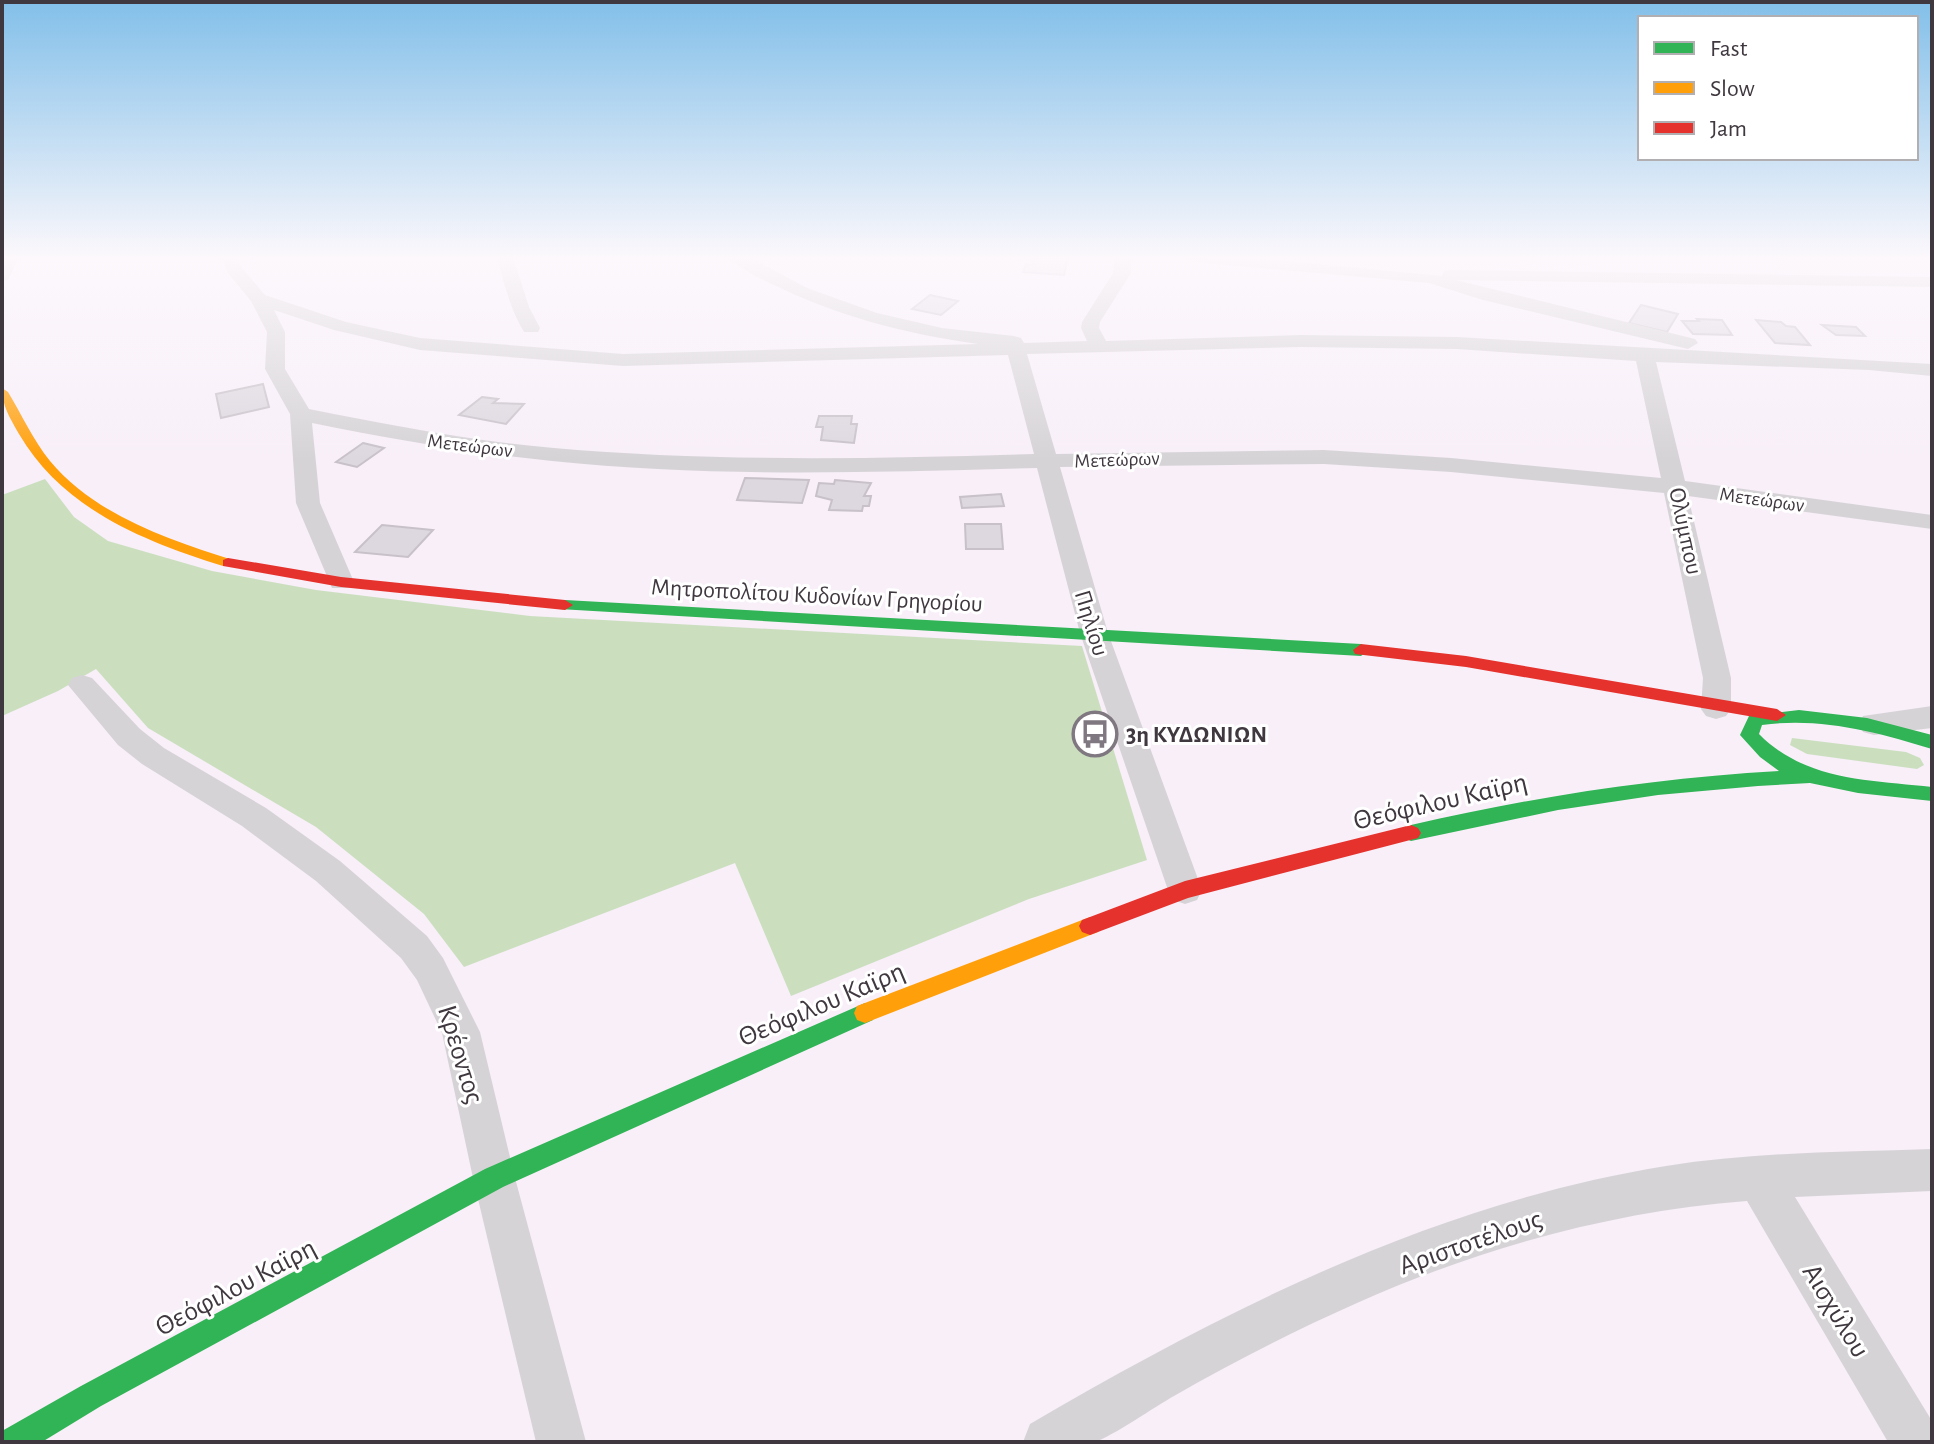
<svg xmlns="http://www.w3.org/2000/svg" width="1934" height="1444" font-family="'Alegreya Sans',sans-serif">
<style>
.green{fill:#cbdfbf}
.building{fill:#ddd7df;stroke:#c8c1c9;stroke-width:2}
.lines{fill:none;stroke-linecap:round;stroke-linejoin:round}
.street{fill:#d6d3d6;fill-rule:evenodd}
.fast{fill:#30b455;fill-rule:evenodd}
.slow{fill:#ff9f0a;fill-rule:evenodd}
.jam{fill:#e5322d;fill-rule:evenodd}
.labels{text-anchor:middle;stroke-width:6;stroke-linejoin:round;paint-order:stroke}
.far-street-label{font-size:20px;fill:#3f383f;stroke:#fff}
.street-label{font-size:24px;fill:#3f383f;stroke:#fff}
.poi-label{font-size:24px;font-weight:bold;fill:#3f383f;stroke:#fff;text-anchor:start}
.near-street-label{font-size:28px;fill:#3f383f;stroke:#fff}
</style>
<rect width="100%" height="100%" fill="#f8eff9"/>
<!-- green -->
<g class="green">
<polygon points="45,479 74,517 108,541 212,571 316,590 530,616 1082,646 1147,860 1029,899 791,996 735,863 464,967 424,914 316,827 148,728 96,669 58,691 2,716 2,495"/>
<polygon points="1792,738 1906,752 1920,758 1924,765 1917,769 1807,754 1790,745"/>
</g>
<!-- building -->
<g class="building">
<polygon points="1034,257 1068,258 1064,275 1023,272 1026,264 1032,265"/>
<polygon points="930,295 958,301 941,315 912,309"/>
<polygon points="1641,305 1678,314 1667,332 1629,323"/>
<polygon points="1697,319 1722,320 1732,335 1693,334 1682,321 1699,321"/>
<polygon points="1756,320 1781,322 1786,326 1795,327 1810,345 1775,343"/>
<polygon points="1822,325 1856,327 1865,336 1836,335"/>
<polygon points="263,384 269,407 221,418 216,394"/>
<polygon points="482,397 498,399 493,403 524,404 506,424 459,415"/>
<polygon points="819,416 852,416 851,424 857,424 854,443 821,440 823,427 816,427"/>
<polygon points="363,443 384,448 357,467 336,462"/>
<polygon points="745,478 809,480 802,503 737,500"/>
<polygon points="835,480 871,483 864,496 871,496 869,506 863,506 862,511 829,510 832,500 816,496 819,483 834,484"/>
<polygon points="1001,494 1004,506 962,508 960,497"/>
<polygon points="965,524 1001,524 1003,549 966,549"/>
<polygon points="382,525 433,530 408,557 355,552"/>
</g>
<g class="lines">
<!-- street -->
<g class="street">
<polygon points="3,257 19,257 8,280 2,281"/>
<path d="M221,257H237L242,268L265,295L346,322L420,338L623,354L978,344C906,334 836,316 770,283C757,277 739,268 729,257H749L807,288L877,313L942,328L1014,336L1021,338L1024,343L1087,341L1081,328L1082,322L1113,273L1114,257H1130L1131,273L1100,322L1099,328L1106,341L1301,335L1457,337L1932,364V376L1869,370L1656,362L1685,481L1932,515V529L1688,496L1731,678V709L1726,716L1716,719L1706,716L1701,709L1703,678L1664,493L1451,472L1324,464L1060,467L1108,633L1202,890L1197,900L1185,904L1173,900L1168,890L1080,633L1037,468C876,472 713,478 552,461C471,453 392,439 312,423L320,503L354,582L350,588H332L296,503L290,414L265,369L267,332L251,301L228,273ZM274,310L334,330L420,350L623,366L1008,355L1034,454C874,459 714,462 554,448C471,441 390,425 309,409L285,369V332ZM1301,347L1457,349L1636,361L1661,478L1451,458L1324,450L1056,454L1027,354Z"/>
<path d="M497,257H513L529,307L540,328L538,332H524C510,309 504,283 497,257Z"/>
<polygon points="1186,257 1245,257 1442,276 1444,271 1450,270 1932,277 1932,287 1456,280 1695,339 1698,343 1688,349 1483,300 1429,283 1194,262"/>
<polygon points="82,675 92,678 140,729 164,748 266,808 340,861 427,936 443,958 480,1032 515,1178 586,1442 536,1442 473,1178 442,1033 417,980 401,958 316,881 242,826 142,764 118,745 68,685 72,678"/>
<polygon points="1932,706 1932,728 1874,735 1863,732 1859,724 1863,716"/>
<path d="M1932,1149V1191L1795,1197L1932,1421V1442H1888L1747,1201C1614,1211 1480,1248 1357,1303C1294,1331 1233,1362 1174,1396C1156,1406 1111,1437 1095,1442C1078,1444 1042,1442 1023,1442L1030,1424C1228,1308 1437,1203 1666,1166C1754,1152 1844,1152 1932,1149Z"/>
</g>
<!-- fast -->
<g class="fast">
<polygon points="565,600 1361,644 1369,650 1361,656 559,609 557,605"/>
<path d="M1799,710L1867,718L1932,735V749C1876,732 1821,717 1762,725L1759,734C1805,781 1870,780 1932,787V801L1858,793L1810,783L1758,786L1658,795L1558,810L1411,841L1404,838L1401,833L1404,828L1411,825C1532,797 1655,778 1779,771L1760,757L1740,735L1749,716Z"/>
<polygon points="865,1003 873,1006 876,1013 873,1020 503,1187 101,1406 42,1442 2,1442 2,1431 81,1386 485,1169"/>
</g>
<!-- slow -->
<g class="slow">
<path d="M2,388L8,392C22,415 33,440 50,461C95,515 169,540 233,560V566H223C143,541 63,509 19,434C10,418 2,406 2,388Z"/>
<polygon points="1090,917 1098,920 1101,926 1098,932 865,1023 857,1020 854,1013 857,1006"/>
</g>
<!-- jam -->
<g class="jam">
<polygon points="228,558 341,577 565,600 573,605 565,610 341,587 223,566 223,560"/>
<polygon points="1361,644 1466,656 1777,709 1786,715 1777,721 1466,667 1355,654 1353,650"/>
<polygon points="1411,825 1418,828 1421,833 1418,838 1188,898 1090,935 1082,932 1079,926 1082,920 1185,881"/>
</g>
</g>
<!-- sky -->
<linearGradient id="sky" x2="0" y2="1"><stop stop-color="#82bfe9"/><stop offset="0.56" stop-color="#fcf8fc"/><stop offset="1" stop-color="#fcf8fc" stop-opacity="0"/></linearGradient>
<rect width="1934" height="459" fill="url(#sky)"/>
<!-- icons -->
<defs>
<g id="bus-ring" transform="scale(2.3)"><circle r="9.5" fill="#fff" stroke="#807880" stroke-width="1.5"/><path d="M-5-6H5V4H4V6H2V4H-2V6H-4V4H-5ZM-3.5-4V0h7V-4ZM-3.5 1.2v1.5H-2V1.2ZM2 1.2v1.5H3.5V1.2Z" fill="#807880"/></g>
</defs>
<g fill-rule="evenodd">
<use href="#bus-ring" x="1095" y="734"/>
</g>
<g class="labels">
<!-- far-street labels -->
<g class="far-street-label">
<text transform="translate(470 445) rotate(7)" y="7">Μετεώρων</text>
<text transform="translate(1117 459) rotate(-2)" y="7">Μετεώρων</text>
<text transform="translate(1762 499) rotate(8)" y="7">Μετεώρων</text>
</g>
<!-- street labels -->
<g class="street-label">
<text transform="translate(1686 531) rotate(78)" y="8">Ολύμπου</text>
<text transform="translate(817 595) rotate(3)" y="8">Μητροπολίτου Κυδονίων Γρηγορίου</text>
<text transform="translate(1092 623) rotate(73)" y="8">Πηλίου</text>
</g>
<!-- poi labels -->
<g class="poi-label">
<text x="1126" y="742">3η ΚΥΔΩΝΙΩΝ</text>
</g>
<!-- near-street labels -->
<g class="near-street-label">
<text transform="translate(1440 800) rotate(-13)" y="10">Θεόφιλου Καϊρη</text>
<text transform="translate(821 1003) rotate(-23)" y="10">Θεόφιλου Καϊρη</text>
<text transform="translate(462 1054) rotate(73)" y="10">Κρέοντος</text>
<text transform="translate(1470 1241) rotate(-19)" y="10">Αριστοτέλους</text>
<text transform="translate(235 1286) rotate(-28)" y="10">Θεόφιλου Καϊρη</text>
<text transform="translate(1837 1310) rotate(59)" y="10">Αισχύλου</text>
</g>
</g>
<!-- border -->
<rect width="1934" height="1444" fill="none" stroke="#3f383f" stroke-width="8"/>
<!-- legend -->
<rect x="1638" y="16" width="280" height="144" fill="#ffffff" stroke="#b2afb2" stroke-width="2"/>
<rect x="1654" y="42" width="40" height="12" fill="#30b455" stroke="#b2afb2" stroke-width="2"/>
<text x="1710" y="56" font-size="24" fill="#3f383f">Fast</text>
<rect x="1654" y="82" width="40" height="12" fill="#ff9f0a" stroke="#b2afb2" stroke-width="2"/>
<text x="1710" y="96" font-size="24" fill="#3f383f">Slow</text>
<rect x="1654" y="122" width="40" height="12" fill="#e5322d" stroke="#b2afb2" stroke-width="2"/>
<text x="1710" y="136" font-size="24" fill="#3f383f">Jam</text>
</svg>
